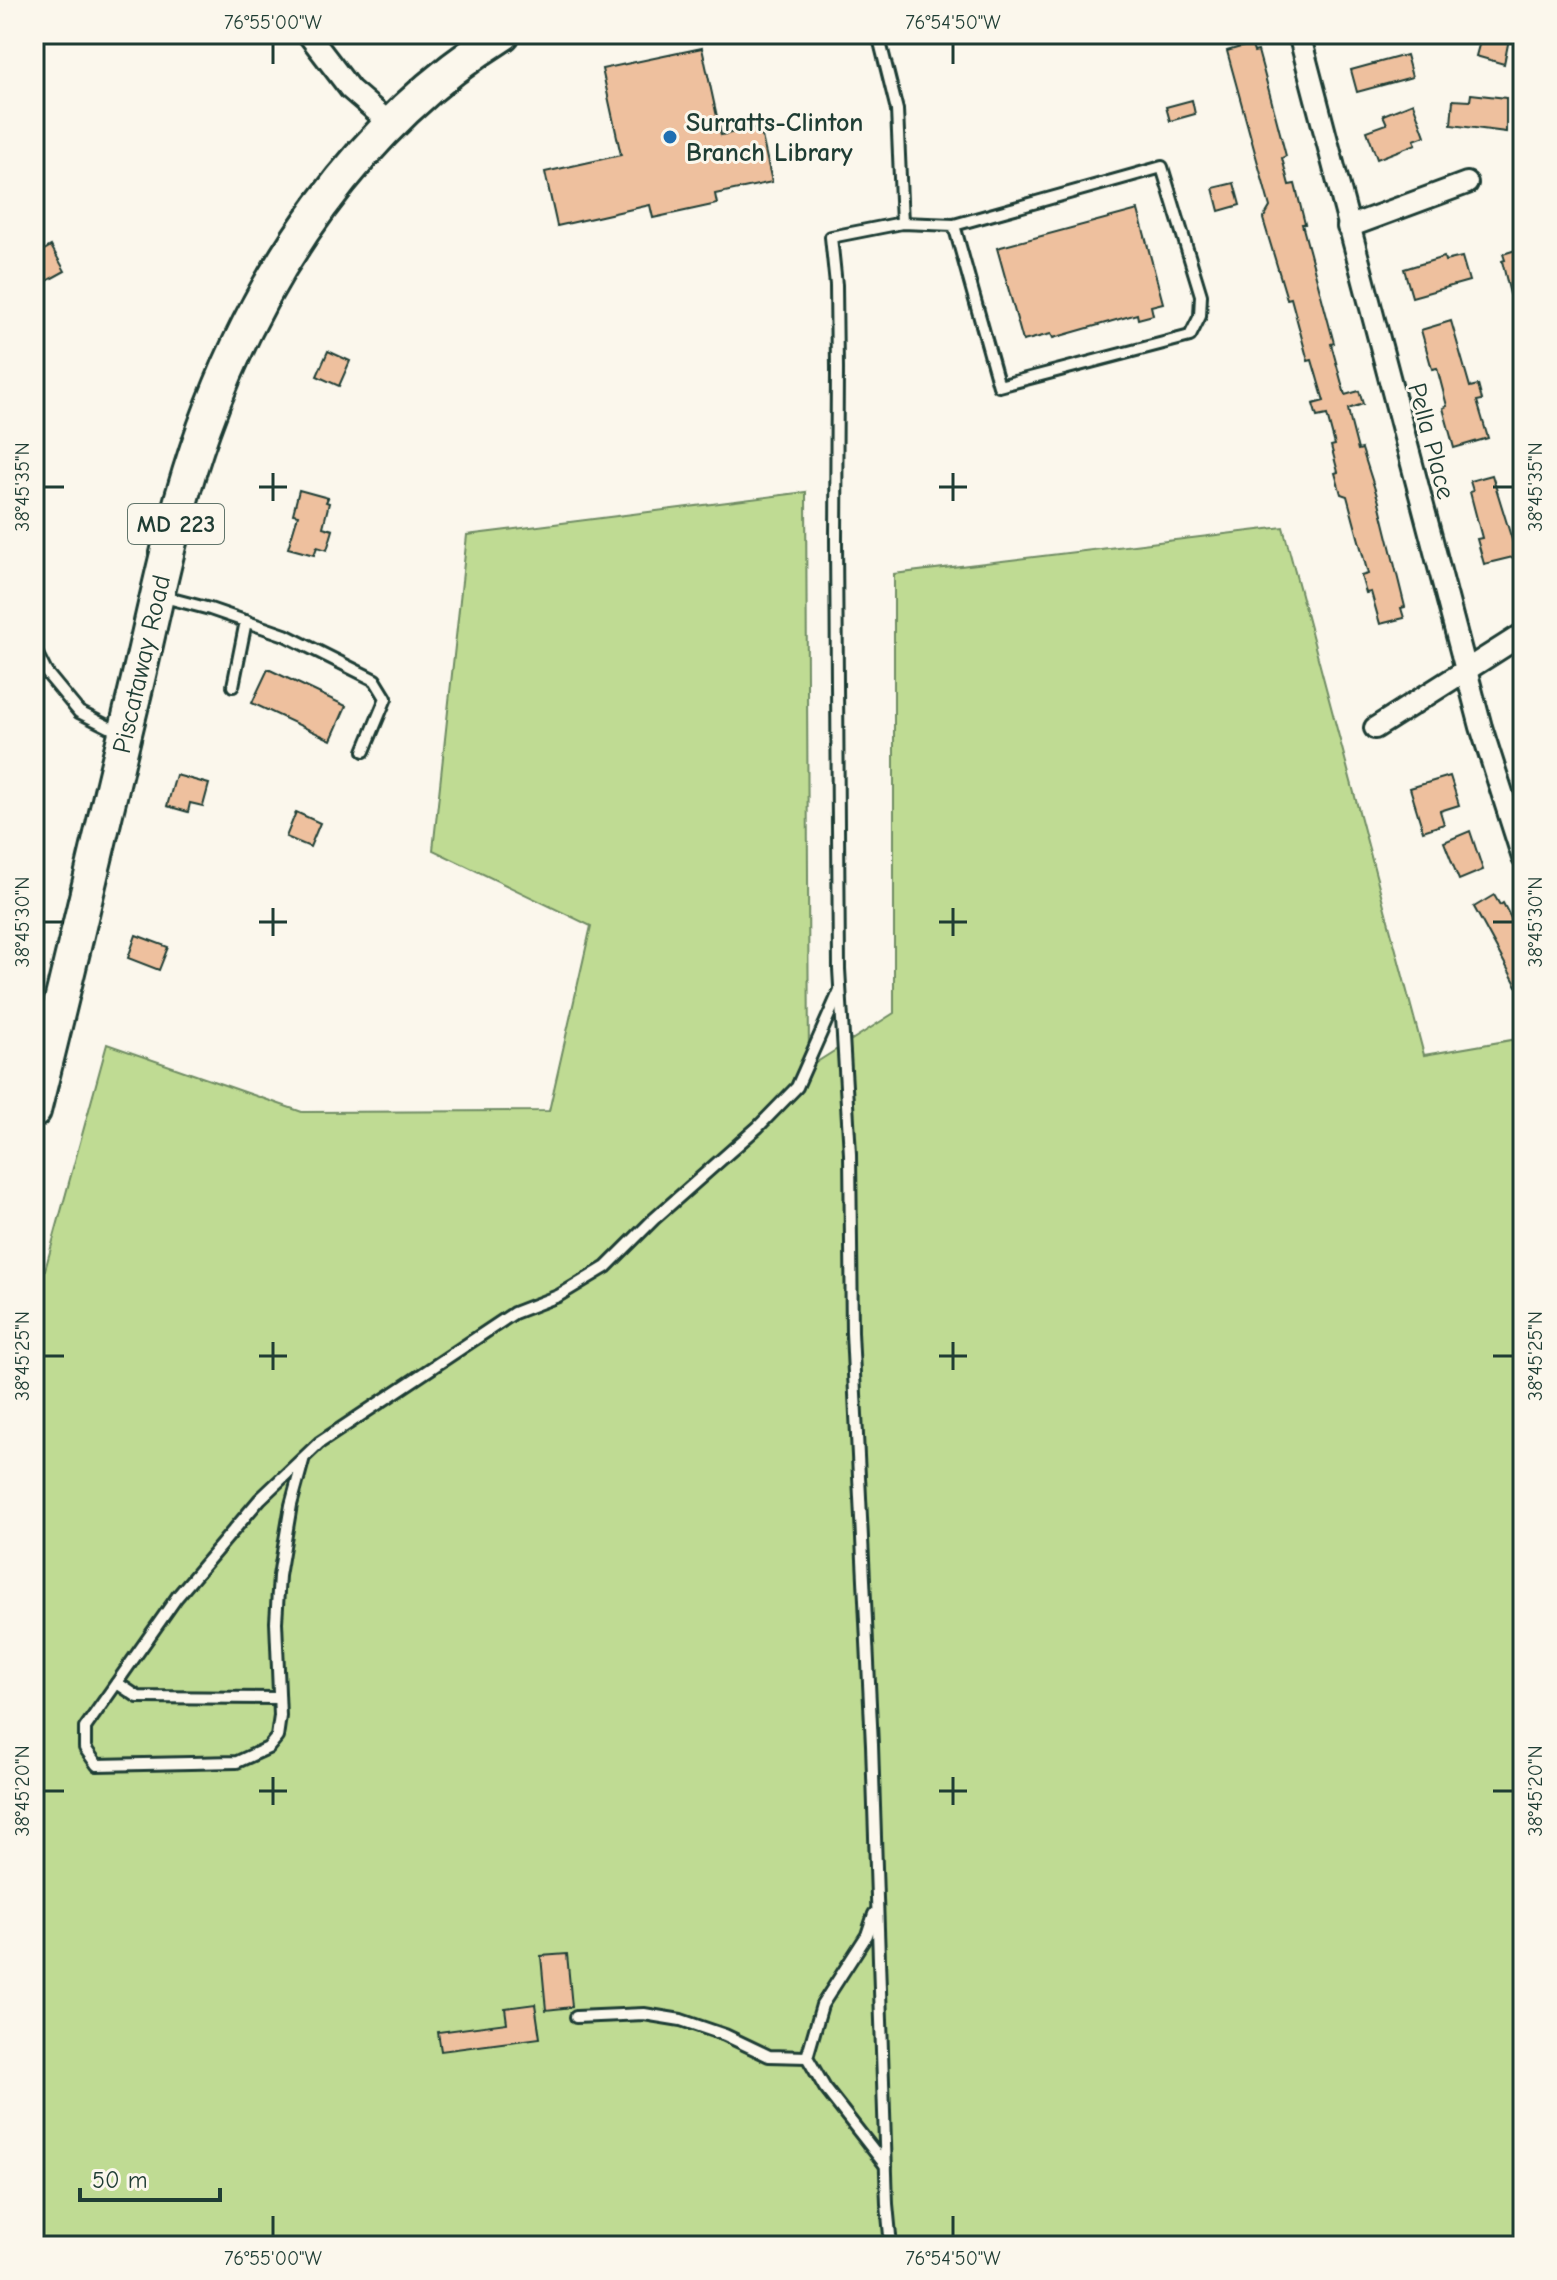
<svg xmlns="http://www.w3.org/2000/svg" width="1557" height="2280" font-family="'Comic Neue',sans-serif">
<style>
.green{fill:#bfdb93;stroke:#6f8c64;stroke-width:2}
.building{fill:#eec09e;stroke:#1f3d34;stroke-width:2}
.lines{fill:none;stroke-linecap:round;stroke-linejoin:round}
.service-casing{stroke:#1f3d34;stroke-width:16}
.minor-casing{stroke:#1f3d34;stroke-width:26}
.primary-casing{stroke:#1f3d34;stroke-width:38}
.service{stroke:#fbf7ec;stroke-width:10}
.minor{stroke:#fbf7ec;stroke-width:20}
.primary{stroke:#fbf7ec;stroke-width:32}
.ticks{fill:none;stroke:#1f3d34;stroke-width:3}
.poi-dot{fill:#1f6fb2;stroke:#fbf7ec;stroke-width:3}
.labels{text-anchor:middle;stroke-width:6;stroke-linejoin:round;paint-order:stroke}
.shield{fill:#fbf7ec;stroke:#61756b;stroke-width:2}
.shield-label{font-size:24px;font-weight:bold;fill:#1f3d34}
.poi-label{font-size:26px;font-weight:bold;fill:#1f3d34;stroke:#fbf7ec;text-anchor:start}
.street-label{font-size:26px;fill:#1f3d34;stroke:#fbf7ec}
.neatline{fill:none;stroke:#1f3d34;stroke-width:3}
.ticks-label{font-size:20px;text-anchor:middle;fill:#1f3d34}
</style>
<rect width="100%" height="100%" fill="#fbf7ec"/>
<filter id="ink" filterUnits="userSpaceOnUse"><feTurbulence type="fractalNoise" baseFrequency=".0125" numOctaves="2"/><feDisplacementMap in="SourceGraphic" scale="16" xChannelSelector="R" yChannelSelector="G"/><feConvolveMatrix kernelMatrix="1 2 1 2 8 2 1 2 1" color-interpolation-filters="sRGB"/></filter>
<g filter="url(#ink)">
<!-- green -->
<polygon class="green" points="806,492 809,1067 894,1013 894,574 1283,527 1424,1055 1523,1038 1523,2246 34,2246 34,1310 107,1044 302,1112 549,1111 591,926 433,850 467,535"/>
<!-- building -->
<g class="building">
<polygon points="1482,34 1510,34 1504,64 1476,56"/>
<polygon points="1251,44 1254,52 1258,51 1269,91 1286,156 1282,158 1289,185 1295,184 1305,224 1302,224 1334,343 1331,344 1345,395 1359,391 1363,404 1348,409 1351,423 1358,450 1362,449 1379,502 1405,607 1401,608 1404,618 1380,624 1371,592 1366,593 1361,576 1368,574 1347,496 1341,494 1335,473 1338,472 1331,446 1335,445 1327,415 1317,417 1313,404 1324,401 1312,360 1308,361 1291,298 1287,299 1263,219 1270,207 1227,51"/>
<polygon points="702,48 721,135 760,127 772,182 715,194 717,204 653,218 650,205 557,226 545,172 621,155 602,69"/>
<polygon points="1406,55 1412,77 1357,92 1351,70"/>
<polygon points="1471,94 1506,98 1506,132 1451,125 1453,100 1470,101"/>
<polygon points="1192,100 1195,114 1170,121 1166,107"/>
<polygon points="1413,103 1425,136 1414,140 1416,144 1377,159 1367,131 1387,124 1383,115"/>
<polygon points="1234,183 1240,205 1219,211 1213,188"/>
<polygon points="1138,210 1163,303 1151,306 1153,315 1138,319 1137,314 1053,338 1051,334 1023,341 997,248"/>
<polygon points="51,246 65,271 34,288 34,256"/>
<polygon points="1519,249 1523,262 1523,291 1510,294 1502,261 1505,260 1503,254"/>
<polygon points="1444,257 1445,261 1462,257 1469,281 1412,297 1404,269"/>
<polygon points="1451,321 1470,387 1478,385 1482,400 1477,401 1488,438 1454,448 1443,408 1447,406 1437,368 1432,369 1421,330"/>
<polygon points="328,351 350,361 339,386 317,376"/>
<polygon points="1492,475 1517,556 1484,564 1477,539 1482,538 1470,492 1473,491 1470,481"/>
<polygon points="299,490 328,498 326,502 329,503 323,527 333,530 327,550 317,547 314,555 288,548 298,515 293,514"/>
<polygon points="268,669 346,706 331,740 252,703"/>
<polygon points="176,775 209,784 203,806 190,803 188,812 167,806"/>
<polygon points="1450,776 1459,805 1440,811 1444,824 1423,831 1410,788"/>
<polygon points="296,812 320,823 310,847 286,837"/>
<polygon points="1470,831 1483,870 1459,880 1444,842"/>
<polygon points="1494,895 1500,905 1503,903 1523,941 1523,997 1474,907"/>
<polygon points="136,935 168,947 159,970 128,958"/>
<polygon points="567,1954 572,2007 546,2010 541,1956"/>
<polygon points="535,2004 540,2038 441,2051 438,2032 507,2023 505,2008"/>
</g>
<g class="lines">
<!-- service casing -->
<g class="service-casing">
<g id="service">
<polyline points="878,34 897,110 902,223"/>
<polyline points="160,596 210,609 285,635 375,680 386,698 364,751"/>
<polyline points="34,648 46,672 79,712 119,732"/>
<polyline points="233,686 246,621"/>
<polyline points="304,1457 291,1505 279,1576 276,1622 280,1716 277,1737 268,1748 237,1762 97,1765 85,1748 85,1728 177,1597 260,1499 319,1443 514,1313 558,1296 606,1267 654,1219 758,1127 797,1087 840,990"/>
<polyline points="117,1683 138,1697 279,1698"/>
<polyline points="874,1914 867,1935 822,2005 807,2057 825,2088 886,2166"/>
<polyline points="576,2017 644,2014 681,2020 725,2035 769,2056 807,2057"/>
<polyline points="891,2246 887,2204 872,1745 852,1332 850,1154 839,969 836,540 837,369 836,285 831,237 902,223 954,225 1162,167 1201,295 1200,316 1190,336 999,386 954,225"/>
</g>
</g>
<!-- minor casing -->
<g class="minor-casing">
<g id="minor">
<polyline points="308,34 350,89 392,125"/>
<polyline points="1299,34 1481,727 1523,858"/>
<polyline points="1348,227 1467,183"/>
<polyline points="1375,728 1523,634"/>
</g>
</g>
<!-- primary casing -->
<g class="primary-casing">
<path id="primary" d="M34,1111C69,972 101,832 135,692C156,604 173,513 204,428C260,272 360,123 503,34"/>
</g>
<!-- service -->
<use href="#service" class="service"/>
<!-- minor -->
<use href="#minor" class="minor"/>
<!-- primary -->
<use href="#primary" class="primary"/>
</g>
</g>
<!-- ticks -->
<path class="ticks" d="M273,44V64M953,44V64M273,473V501M953,473V501M44,487H64M259,487H287M939,487H967M1493,487H1513M273,908V936M953,908V936M44,922H64M259,922H287M939,922H967M1493,922H1513M273,1342V1370M953,1342V1370M44,1356H64M259,1356H287M939,1356H967M1493,1356H1513M273,1777V1805M953,1777V1805M44,1791H64M259,1791H287M939,1791H967M1493,1791H1513M273,2216V2236M953,2216V2236"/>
<!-- markers -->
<circle class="poi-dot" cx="670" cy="137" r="8"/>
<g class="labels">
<!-- shield labels -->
<rect class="shield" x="128" y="504" width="96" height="40" rx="6"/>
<g class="shield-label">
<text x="176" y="532">MD 223</text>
</g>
<!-- poi labels -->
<g class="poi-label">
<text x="686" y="131">Surratts-Clinton<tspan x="686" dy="30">Branch Library</tspan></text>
</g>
<!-- street labels -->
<g class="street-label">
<text transform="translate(1432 441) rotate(75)" y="9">Pella Place</text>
<text transform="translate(141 664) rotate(-77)" y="9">Piscataway Road</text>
</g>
</g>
<!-- margin -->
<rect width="1557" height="2280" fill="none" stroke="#fbf7ec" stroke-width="88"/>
<!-- scale -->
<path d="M80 2188v12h140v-12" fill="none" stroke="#1f3d34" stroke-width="4"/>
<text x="92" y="2188" font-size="24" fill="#1f3d34" stroke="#fbf7ec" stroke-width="6" paint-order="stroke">50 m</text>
<rect x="44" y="44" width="1469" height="2192" class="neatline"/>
<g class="ticks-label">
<text x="273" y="29">76°55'00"W</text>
<text x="953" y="29">76°54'50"W</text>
<text transform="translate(22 487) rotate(-90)" y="7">38°45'35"N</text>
<text transform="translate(1535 487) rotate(-90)" y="7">38°45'35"N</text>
<text transform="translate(22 922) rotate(-90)" y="7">38°45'30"N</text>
<text transform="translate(1535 922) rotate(-90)" y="7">38°45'30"N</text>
<text transform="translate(22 1356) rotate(-90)" y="7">38°45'25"N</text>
<text transform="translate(1535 1356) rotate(-90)" y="7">38°45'25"N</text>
<text transform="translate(22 1791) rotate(-90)" y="7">38°45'20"N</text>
<text transform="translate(1535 1791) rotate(-90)" y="7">38°45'20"N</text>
<text x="273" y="2265">76°55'00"W</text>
<text x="953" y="2265">76°54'50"W</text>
</g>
</svg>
